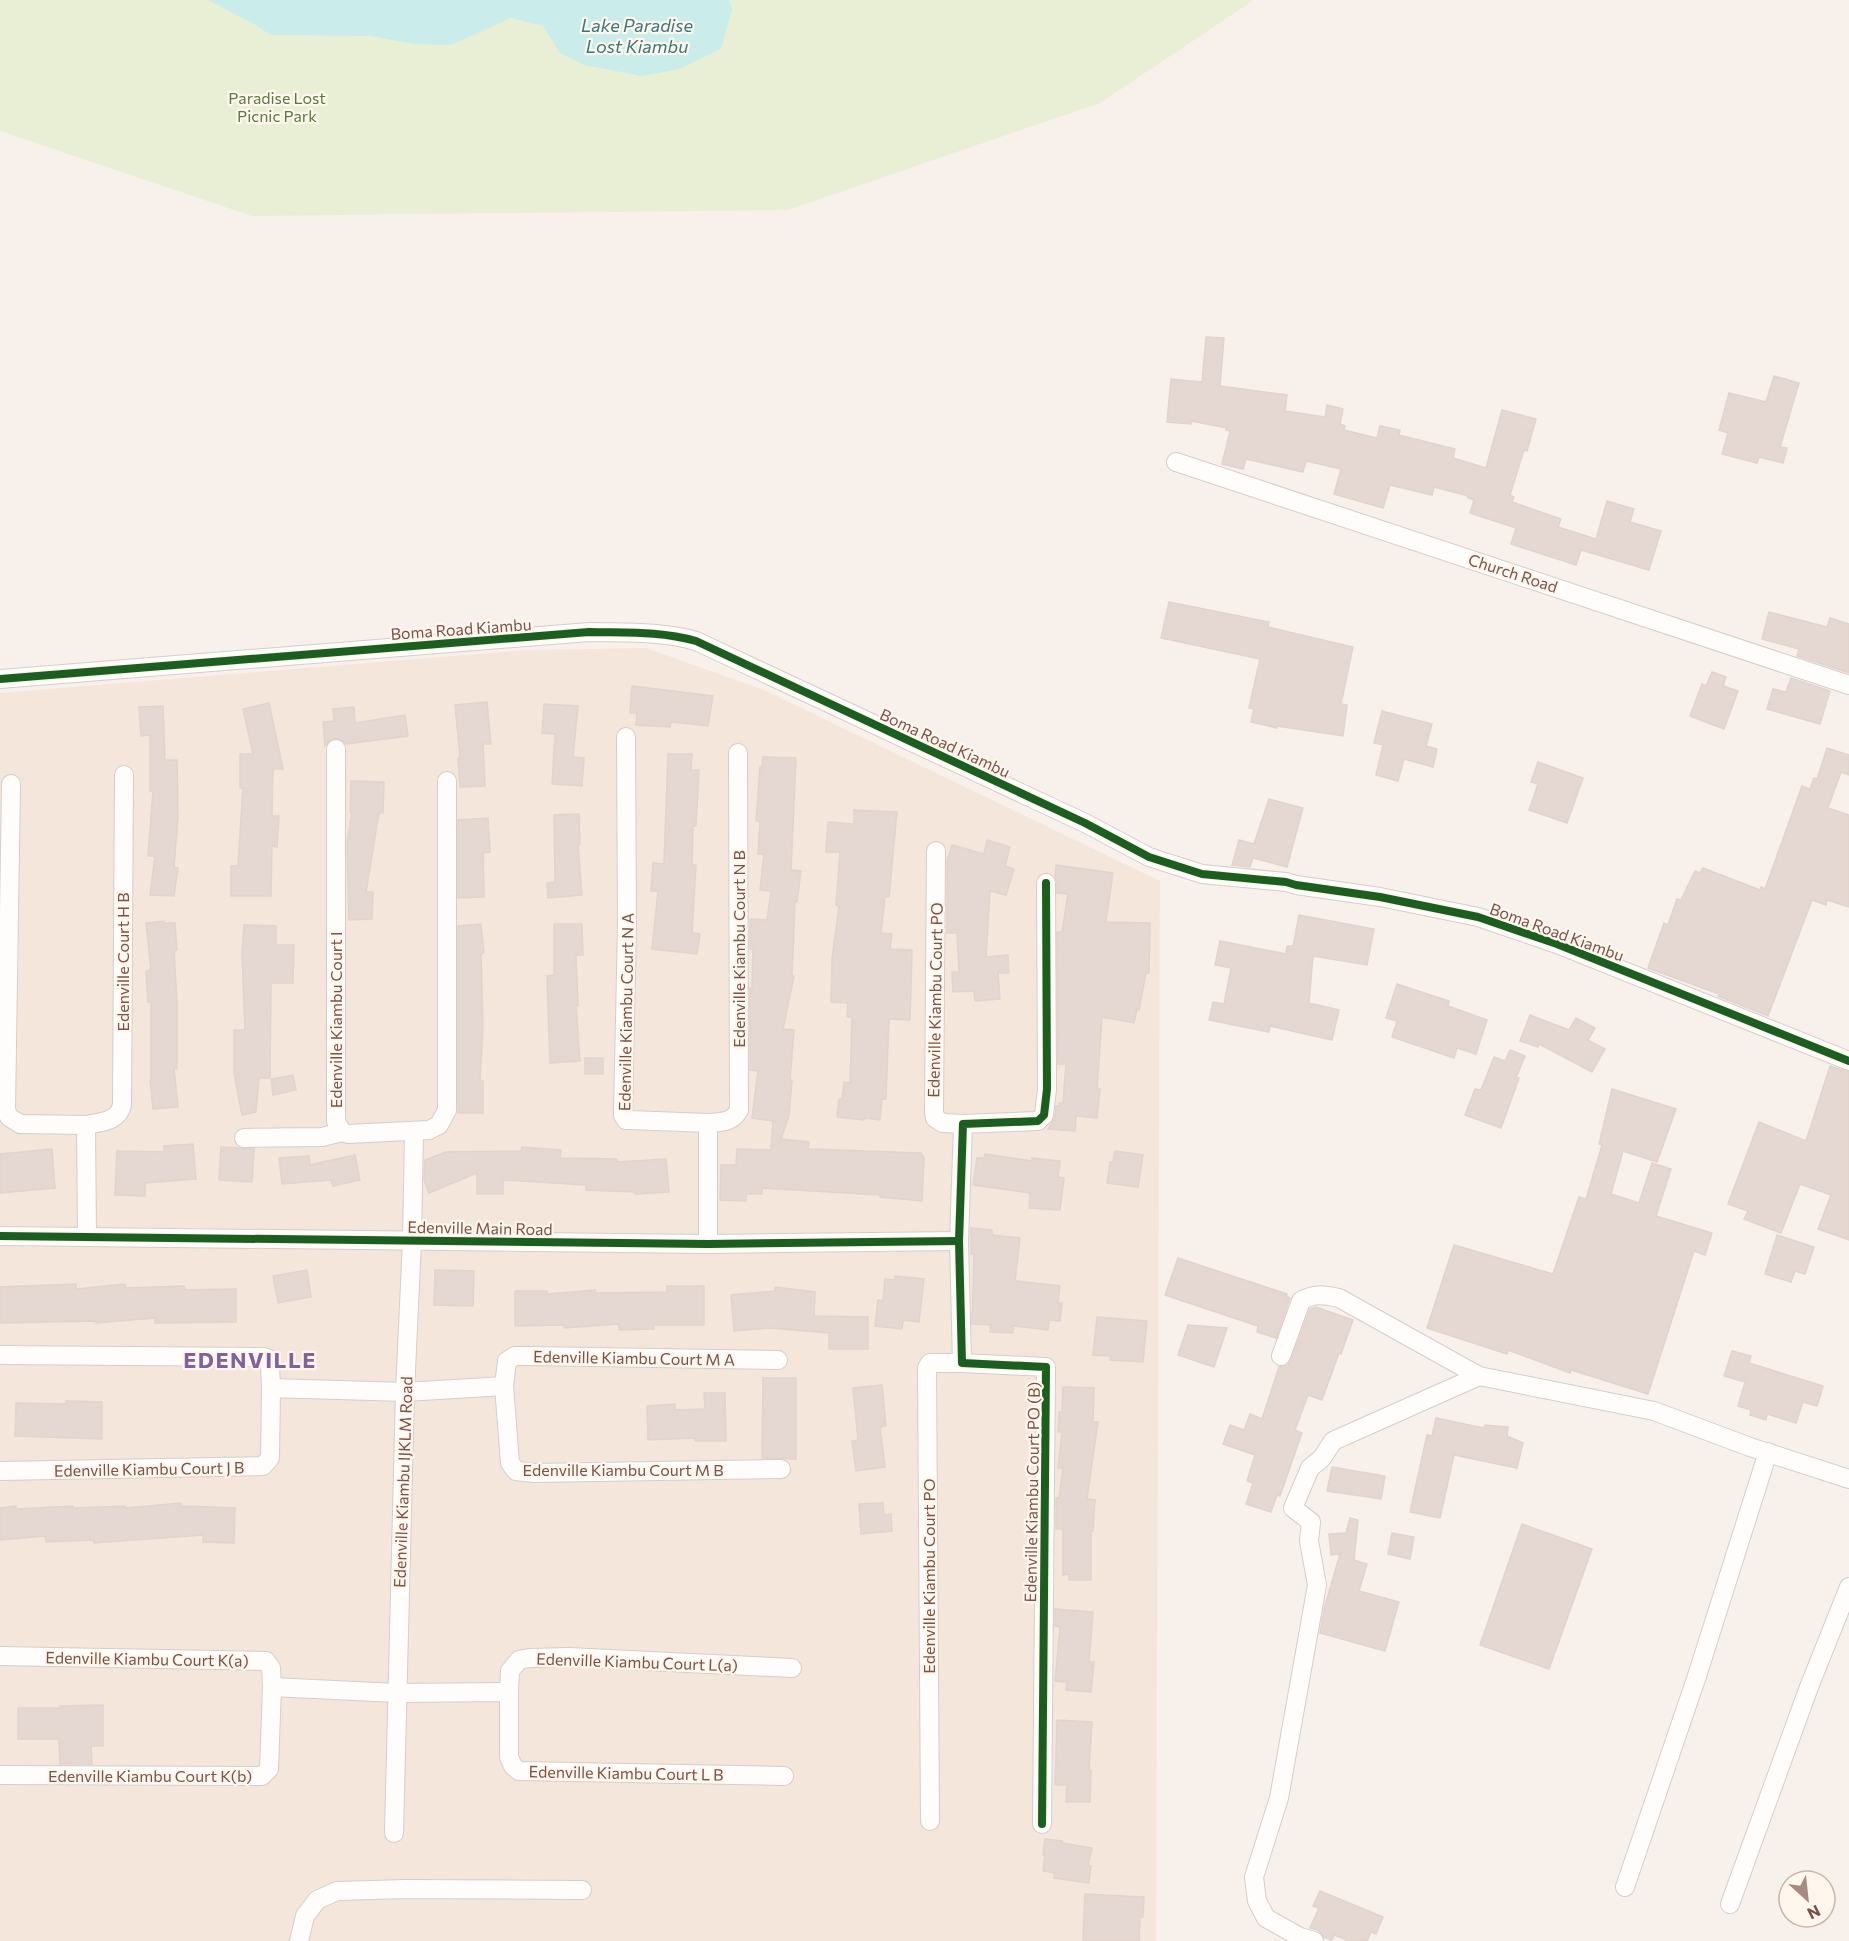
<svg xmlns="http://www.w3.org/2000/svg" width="1849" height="1941" font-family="Commissioner,sans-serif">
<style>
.residential{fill:#f5e6db}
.green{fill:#e8efd4}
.water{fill:#caecea}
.building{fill:#e5d7d2;stroke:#e2d3cd;stroke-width:1.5}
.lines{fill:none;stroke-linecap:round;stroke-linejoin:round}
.street-casing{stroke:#d7cdc8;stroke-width:20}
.street{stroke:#fefdfc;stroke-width:18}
.cycleway-casing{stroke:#fff6ee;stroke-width:11}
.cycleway{stroke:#1b5e20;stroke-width:8}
.labels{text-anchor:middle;stroke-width:4.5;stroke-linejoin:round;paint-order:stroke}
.park-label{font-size:16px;fill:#577b3c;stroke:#fff6ee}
.street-label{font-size:16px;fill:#7b5247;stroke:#fff6ee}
.water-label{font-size:18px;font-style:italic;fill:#36787a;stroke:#fff6ee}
.district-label{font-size:22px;font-weight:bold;letter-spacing:1.5px;fill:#82629e;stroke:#fff6ee}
</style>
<rect width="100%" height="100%" fill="#f8f1eb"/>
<!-- residential -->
<polygon class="residential" points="646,648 764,690 1160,881 1156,1941 0,1941 0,693 524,650"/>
<!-- green -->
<polygon class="green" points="0,0 1254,0 1100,103 788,210 252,216 0,131"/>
<!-- water -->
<polygon class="water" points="208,0 729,0 732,9 721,49 679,69 642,76 585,65 560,53 543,26 511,18 451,45 415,44 371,36 271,35 254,24"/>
<!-- building -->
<g class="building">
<polygon points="1206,337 1224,338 1220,386 1287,395 1285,411 1325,417 1327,405 1343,409 1340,424 1345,426 1344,430 1377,438 1380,426 1400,430 1399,435 1455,449 1453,458 1486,468 1502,410 1536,419 1527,451 1524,450 1510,495 1514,497 1512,502 1561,519 1558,527 1596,539 1607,501 1634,509 1630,522 1661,531 1649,570 1581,550 1576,565 1511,544 1516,528 1470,513 1474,500 1468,498 1468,496 1434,487 1432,495 1390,485 1383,508 1334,494 1341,469 1306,461 1303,472 1246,459 1243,469 1222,464 1230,431 1226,430 1227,428 1191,421 1191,424 1167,422 1171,379 1202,382"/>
<polygon points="1774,376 1799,383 1780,447 1787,448 1783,463 1759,457 1757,463 1722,454 1728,433 1719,430 1729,393 1766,402"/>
<polygon points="1169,602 1269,622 1268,627 1353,647 1341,704 1347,705 1343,736 1277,726 1277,728 1251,722 1254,709 1249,708 1260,659 1161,638"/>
<polygon points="1769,612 1827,627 1830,618 1849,624 1849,673 1797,656 1799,649 1762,639"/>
<polygon points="1712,672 1726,677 1723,686 1738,691 1724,729 1690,716 1702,684 1706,686"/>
<polygon points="1791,678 1830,691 1820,724 1767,709 1773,689 1786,692"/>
<polygon points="632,686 713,696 708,726 671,722 670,727 636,725 637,713 630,713"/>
<polygon points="487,702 491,744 483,744 485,786 460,787 458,758 460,757 455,705"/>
<polygon points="269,703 283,769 273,769 272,816 279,816 277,847 272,846 271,896 231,896 231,866 238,866 243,788 240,788 240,754 253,754 243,709"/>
<polygon points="544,704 578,706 573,757 584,758 582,786 552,784 555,734 542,733"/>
<polygon points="163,706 165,760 177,760 178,816 174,867 178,868 174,896 150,895 155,856 148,856 153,791 150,791 150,735 141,736 139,707"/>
<polygon points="354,707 355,723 405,715 408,736 346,744 342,740 335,738 330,740 325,746 323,722 334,721 333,709"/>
<polygon points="1382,711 1432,724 1426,746 1437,749 1433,767 1404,759 1398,781 1376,775 1383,745 1374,743"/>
<polygon points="1827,748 1849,755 1849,775 1841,772 1828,808 1849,815 1849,907 1827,900 1826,905 1812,900 1768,1016 1718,996 1719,994 1648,968 1664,923 1668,925 1677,899 1681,900 1695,871 1700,873 1703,868 1760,890 1761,887 1765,889 1802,786 1810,789 1814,778 1817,779"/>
<polygon points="668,754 692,754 691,770 699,770 696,826 693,826 692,865 696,865 692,933 700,934 697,954 652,949 658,891 651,891 653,863 664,864"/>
<polygon points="763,757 796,758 791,870 801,871 797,902 795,902 792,976 794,976 783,1029 794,1030 790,1080 792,1080 789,1116 781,1139 809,1142 808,1149 921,1153 924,1158 922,1201 880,1197 880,1195 762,1188 762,1194 746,1194 746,1201 720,1200 721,1165 736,1165 737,1149 771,1150 773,1121 752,1118 758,1071 750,1070 750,988 752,989 753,949 750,949 750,919 767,920 771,891 760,890 764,854 758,854 760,821 756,821 760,767 762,767"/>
<polygon points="1538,762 1583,778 1567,823 1529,810 1538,784 1531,782"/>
<polygon points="351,781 384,782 383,813 379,813 366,892 373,892 372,919 349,920 347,843 352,812 350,812"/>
<polygon points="1269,799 1303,808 1287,867 1253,858 1250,867 1232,865 1239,840 1254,844"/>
<polygon points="854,810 897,812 889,897 885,897 881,933 892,934 890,949 912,950 910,1020 889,1019 886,1099 882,1099 880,1120 864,1118 864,1120 837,1117 839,1099 842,1099 844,1082 850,1083 852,1017 847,1017 848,1003 831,1002 832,959 839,906 836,905 840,852 826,852 828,822 854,824"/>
<polygon points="579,814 580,844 578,844 582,895 548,898 547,883 555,882 554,815"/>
<polygon points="488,818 490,852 483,853 484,897 458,898 458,820"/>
<polygon points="987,840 1010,847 1005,866 1014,869 1006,895 990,891 986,957 1008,955 1009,973 998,973 1000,999 975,1001 974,991 953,992 952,972 959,972 957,933 947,933 947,861 952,845 984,854"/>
<polygon points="1056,865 1113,873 1106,922 1150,923 1149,973 1146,973 1139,1010 1137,1009 1134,1023 1102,1017 1097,1089 1100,1089 1097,1118 1076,1116 1075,1131 1048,1129 1055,1117 1056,1106 1059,1106 1059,1103 1063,1103 1066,1064 1058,1064 1057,932 1062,932 1068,894 1057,893 1057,882 1055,876"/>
<polygon points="1299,915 1374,929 1367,965 1313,956 1309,1003 1339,1010 1332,1040 1270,1026 1269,1032 1209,1020 1213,1002 1224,1004 1231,968 1215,965 1220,941 1286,954 1287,946 1293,946"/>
<polygon points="164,921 164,923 175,923 177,950 174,951 177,1000 177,1069 174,1069 178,1107 153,1109 150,1080 151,1080 151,1002 148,1002 146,971 151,970 146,923"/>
<polygon points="481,924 484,953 481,954 483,1026 480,1081 483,1081 483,1113 458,1113 458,926"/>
<polygon points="554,924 582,924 583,955 576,955 578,1006 576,1006 580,1061 550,1063 547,976 554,975"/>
<polygon points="244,925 276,926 276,945 294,945 293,983 271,983 270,1078 259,1078 256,1112 242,1115 234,1073 234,1030 245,1030 242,954"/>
<polygon points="1397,984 1449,1001 1448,1006 1487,1020 1476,1054 1457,1048 1454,1058 1392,1037 1397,1021 1386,1018"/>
<polygon points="1530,1015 1569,1030 1576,1018 1595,1028 1588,1040 1605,1049 1592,1072 1539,1044 1538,1047 1520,1041"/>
<polygon points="1510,1050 1525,1056 1516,1078 1519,1078 1501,1128 1465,1115 1475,1089 1481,1090 1494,1057 1505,1061"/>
<rect x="585" y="1058" width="18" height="16"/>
<polygon points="1830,1066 1849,1072 1849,1240 1818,1229 1831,1195 1800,1184 1781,1233 1744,1219 1748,1211 1728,1204 1759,1122 1806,1141"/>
<polygon points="293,1075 296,1090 273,1095 271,1079"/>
<polygon points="1612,1089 1676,1109 1657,1162 1623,1151 1611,1194 1639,1203 1652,1163 1671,1169 1656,1216 1712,1233 1705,1255 1694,1251 1648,1394 1571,1370 1570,1373 1508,1350 1507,1354 1427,1328 1454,1245 1553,1274 1579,1197 1586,1199 1602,1145 1599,1144"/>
<polygon points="193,1144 196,1179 145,1183 145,1196 115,1195 117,1151 164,1152 164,1146"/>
<polygon points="221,1147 254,1149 252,1182 219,1180"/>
<polygon points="522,1147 561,1150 560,1158 617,1159 617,1162 666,1159 669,1192 635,1194 635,1192 586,1190 586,1185 503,1180 503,1194 477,1194 477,1173 429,1193 424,1180 425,1160 446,1152 521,1151"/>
<polygon points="52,1149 55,1188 0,1193 0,1154"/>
<polygon points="1115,1151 1143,1155 1138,1187 1107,1183 1110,1162 1113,1162"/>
<polygon points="985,1154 1032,1161 1032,1158 1060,1161 1058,1177 1064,1178 1060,1210 1029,1208 1030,1193 973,1185 977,1158 984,1158"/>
<polygon points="355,1155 360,1180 333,1186 331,1180 282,1184 279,1158 309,1156 310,1165"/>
<polygon points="971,1228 992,1230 992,1235 1020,1238 1015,1281 1060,1286 1058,1303 1062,1303 1060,1321 1049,1320 1048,1330 1013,1326 1013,1333 990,1332 991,1325 972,1324 974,1255 971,1254"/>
<polygon points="1777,1235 1814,1247 1805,1274 1795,1271 1791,1282 1765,1274"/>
<polygon points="1178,1258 1287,1294 1286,1296 1290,1298 1276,1338 1257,1332 1258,1326 1165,1295"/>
<polygon points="307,1270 311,1297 278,1303 273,1276"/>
<polygon points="435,1270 474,1271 473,1306 434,1305"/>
<polygon points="895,1276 924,1279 919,1322 903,1320 902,1329 875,1326 878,1300 883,1301 885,1279 895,1280"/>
<polygon points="76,1284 76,1289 125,1284 126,1288 184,1286 185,1290 236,1289 236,1322 155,1323 155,1318 96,1323 96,1321 0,1323 0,1287"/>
<polygon points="667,1286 704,1286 704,1325 654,1325 654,1329 619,1330 619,1324 564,1328 564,1325 515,1326 515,1291 547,1291 547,1294 595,1290 596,1293 667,1292"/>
<polygon points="775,1287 815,1292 814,1316 868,1317 868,1349 829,1349 829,1333 770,1328 734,1331 731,1295 775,1291"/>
<polygon points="1316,1307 1353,1320 1341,1354 1339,1353 1322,1400 1308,1395 1295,1430 1302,1433 1280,1496 1277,1495 1271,1512 1246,1504 1253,1483 1247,1481 1255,1455 1223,1444 1230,1425 1244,1430 1250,1414 1262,1419 1279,1367 1288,1365 1291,1360 1310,1309"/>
<polygon points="1097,1317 1147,1321 1143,1362 1110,1360 1111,1356 1093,1355"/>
<polygon points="1188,1325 1227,1328 1214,1367 1178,1355"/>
<polygon points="1732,1351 1751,1356 1749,1363 1823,1386 1817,1406 1803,1402 1796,1423 1767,1414 1766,1420 1750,1415 1751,1410 1738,1406 1745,1382 1724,1376"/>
<polygon points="763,1378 796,1378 796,1459 762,1458"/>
<polygon points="882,1385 886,1426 880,1427 885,1467 856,1471 852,1441 858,1440 853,1388"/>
<polygon points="1063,1387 1094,1388 1093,1422 1098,1422 1087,1499 1095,1500 1093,1531 1091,1531 1091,1580 1069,1580 1069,1574 1063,1575 1063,1529 1056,1529 1056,1498 1059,1498 1063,1468 1058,1468 1062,1432 1058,1432 1059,1412 1062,1412"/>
<polygon points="704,1393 725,1393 726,1441 695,1441 695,1438 648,1440 647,1406 675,1404 675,1410 705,1409"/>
<polygon points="66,1401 102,1402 102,1439 15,1436 16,1403 66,1404"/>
<polygon points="1436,1418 1484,1428 1485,1425 1508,1427 1507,1436 1523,1443 1517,1468 1454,1455 1440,1518 1410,1512 1427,1435 1432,1436"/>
<polygon points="1332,1467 1385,1476 1381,1499 1327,1491"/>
<polygon points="181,1503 181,1506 235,1508 234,1543 203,1542 203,1535 94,1543 94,1540 46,1542 45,1536 0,1540 0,1508 16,1506 16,1509 73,1506 73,1508 125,1506 125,1508"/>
<polygon points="883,1503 884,1515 891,1514 892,1531 861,1534 859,1504"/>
<polygon points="1350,1518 1358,1520 1354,1560 1367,1564 1359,1591 1399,1602 1385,1651 1320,1633 1324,1609 1340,1554 1331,1555 1329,1534 1346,1533"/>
<polygon points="1522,1524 1592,1549 1549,1669 1480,1645"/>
<polygon points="1392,1533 1414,1537 1410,1559 1388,1554"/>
<polygon points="1055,1609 1093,1612 1089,1662 1094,1662 1091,1692 1066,1690 1067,1682 1055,1681 1060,1627 1055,1626"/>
<polygon points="103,1705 103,1746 91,1746 92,1764 60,1764 59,1739 18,1739 18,1708 60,1708 60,1706"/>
<polygon points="1057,1720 1092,1722 1089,1770 1091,1770 1090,1802 1066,1802 1067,1785 1055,1785"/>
<polygon points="1045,1839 1062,1841 1062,1843 1092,1848 1088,1865 1091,1866 1089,1883 1054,1878 1055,1873 1043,1871 1045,1855 1043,1855"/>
<polygon points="1320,1891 1383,1917 1376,1934 1371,1932 1367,1941 1349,1941 1334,1935 1332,1940 1324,1937 1318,1930 1310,1928 1319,1908 1313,1906"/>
<polygon points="1085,1894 1144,1897 1143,1917 1140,1917 1139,1941 1083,1941"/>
</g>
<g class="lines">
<!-- street casing -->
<g class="street-casing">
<g id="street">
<polyline points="1176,462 1849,685"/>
<path d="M0,679L589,632C626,633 660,631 696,641L1085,823L1149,857L1202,874L1286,882L1296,885L1380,897L1478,917L1557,944L1849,1061"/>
<polyline points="626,737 627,924 623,1115 626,1120 629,1120 708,1123 708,1244"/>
<polyline points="336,749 336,1121 342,1132 348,1134 429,1130 439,1125 447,1110 447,781"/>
<polyline points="11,784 6,1110 9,1117 20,1124 86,1125 87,1236"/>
<polyline points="936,851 934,1112 935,1118 943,1123 963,1124"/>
<path d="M708,1123C721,1122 732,1123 739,1110L738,753"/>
<path d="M86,1125C101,1122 118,1122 122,1105L124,775"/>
<polyline points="244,1138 322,1137 342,1132"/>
<polyline points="0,1236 708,1244 959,1241"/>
<polyline points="0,1355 263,1357 267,1358 270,1364 271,1388"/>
<path d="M1281,1356L1301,1301C1314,1293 1324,1295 1339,1298L1479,1376L1654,1411L1750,1447L1849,1479"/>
<polyline points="504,1386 510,1463 516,1471 534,1473 781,1469"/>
<polyline points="0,1471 263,1466 270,1458 271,1388 405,1392 504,1386 507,1361 515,1356 528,1356 778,1360"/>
<polyline points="0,1656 266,1661 271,1668 272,1687"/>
<polyline points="509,1692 510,1671 519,1660 529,1658 568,1657 792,1668"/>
<polyline points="0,1775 262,1776 269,1769 272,1687 397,1693 509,1692 509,1757 513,1766 519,1771 784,1776"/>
<polyline points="930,1821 927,1368 930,1363 962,1363"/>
<polyline points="1042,1824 1046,1367 962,1363 959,1241 963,1124 1038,1121 1044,1115 1047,1089 1046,883"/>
<polyline points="394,1833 405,1392 412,1241 414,1132"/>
<polyline points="1625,1887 1697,1676 1768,1452"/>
<polyline points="1730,1904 1809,1687 1849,1587"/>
<polyline points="299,1941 305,1916 317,1900 337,1891 406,1889 582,1890"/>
<polyline points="1314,1941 1300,1937 1266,1918 1257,1901 1254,1877 1279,1798 1317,1585 1309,1541 1311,1522 1293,1508 1310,1468 1322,1458 1333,1441 1479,1376"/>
</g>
</g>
<!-- street -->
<use href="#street" class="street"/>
<!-- cycleway casing -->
<g class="cycleway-casing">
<g id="cycleway">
<path d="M0,679L589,632C626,633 660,631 696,641L1085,823L1149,857L1202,874L1286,882L1296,885L1380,897L1478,917L1557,944L1849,1061"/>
<polyline points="0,1236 708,1244 959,1241"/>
<polyline points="1042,1824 1046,1367 962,1363 959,1241 963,1124 1038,1121 1044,1115 1047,1089 1046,883"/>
</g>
</g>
<!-- cycleway -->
<use href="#cycleway" class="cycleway"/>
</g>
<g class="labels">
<!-- park labels -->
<g class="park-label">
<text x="277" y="104">Paradise Lost<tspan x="277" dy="18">Picnic Park</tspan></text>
</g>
<!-- street labels -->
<g class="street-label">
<text transform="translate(1513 573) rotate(18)" y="6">Church Road</text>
<text transform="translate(461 629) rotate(-4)" y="6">Boma Road Kiambu</text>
<text transform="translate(945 743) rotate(25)" y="6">Boma Road Kiambu</text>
<text transform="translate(1557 932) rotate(20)" y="6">Boma Road Kiambu</text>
<text transform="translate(739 949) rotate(-90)" y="6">Edenville Kiambu Court N B</text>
<text transform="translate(123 962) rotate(-90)" y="6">Edenville Court H B</text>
<text transform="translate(935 1000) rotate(-89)" y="6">Edenville Kiambu Court PO</text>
<text transform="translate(626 1012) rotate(-89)" y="6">Edenville Kiambu Court N A</text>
<text transform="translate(336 1020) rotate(-90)" y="6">Edenville Kiambu Court I</text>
<text transform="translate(480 1228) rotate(1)" y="6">Edenville Main Road</text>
<text transform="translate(634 1358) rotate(1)" y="6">Edenville Kiambu Court M A</text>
<text transform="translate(149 1469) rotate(-1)" y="6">Edenville Kiambu Court J B</text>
<text x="623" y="1476">Edenville Kiambu Court M B</text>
<text transform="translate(403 1482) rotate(-88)" y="6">Edenville Kiambu IJKLM Road</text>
<text transform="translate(1032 1492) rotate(-89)" y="6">Edenville Kiambu Court PO (B)</text>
<text transform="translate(929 1576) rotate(-90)" y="6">Edenville Kiambu Court PO</text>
<text transform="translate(147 1659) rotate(1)" y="6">Edenville Kiambu Court K(a)</text>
<text transform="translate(637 1662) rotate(2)" y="6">Edenville Kiambu Court L(a)</text>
<text transform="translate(626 1773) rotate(1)" y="6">Edenville Kiambu Court L B</text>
<text x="150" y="1782">Edenville Kiambu Court K(b)</text>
</g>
<!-- water labels -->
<g class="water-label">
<text x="637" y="32">Lake Paradise<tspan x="637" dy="21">Lost Kiambu</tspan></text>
</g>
<!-- district labels -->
<g class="district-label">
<text x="250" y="1368">EDENVILLE</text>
</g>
</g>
<!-- north arrow -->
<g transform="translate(1807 1899) rotate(153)"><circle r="28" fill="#fff6ee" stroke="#cab4ab" stroke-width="1.5"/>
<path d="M0-4.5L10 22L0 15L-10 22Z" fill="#a78a80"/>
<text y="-9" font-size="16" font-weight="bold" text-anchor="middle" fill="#7b5247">N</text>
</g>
</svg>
